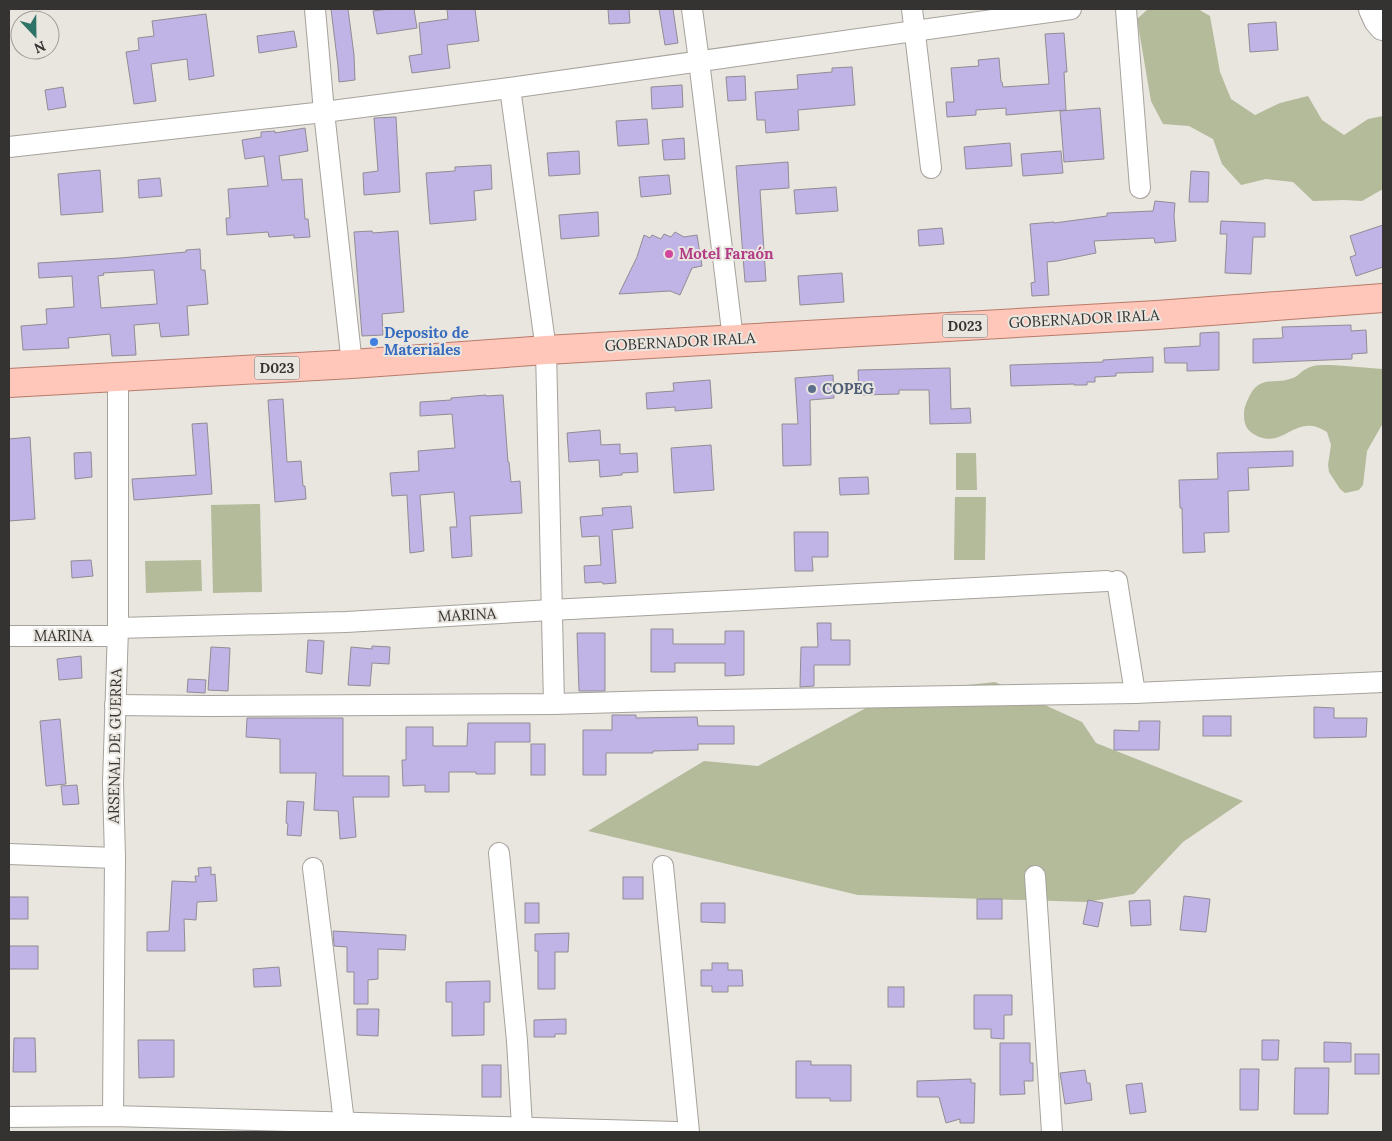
<svg xmlns="http://www.w3.org/2000/svg" width="1392" height="1141" font-family="Lora,serif">
<style>
.green{fill:#b4bb9a}
.building{fill:#c0b4e7;stroke:#8f8d94;fill-rule:evenodd}
.lines{fill:none;stroke-linecap:round;stroke-linejoin:round}
.street-casing{stroke:#a6a29c;stroke-width:22}
.secondary-casing{stroke:#a6a29c;stroke-width:30}
.primary-casing{stroke:#b87b6b;stroke-width:30}
.street{stroke:#fff;stroke-width:20}
.secondary{stroke:#fff;stroke-width:28}
.primary{stroke:#ffc7b9;stroke-width:28}
.hotel-dot{fill:#d1479c;stroke:#e9e5df;stroke-width:2}
.shop-dot{fill:#3f7fe0;stroke:#e9e5df;stroke-width:2}
.service-dot{fill:#5c6f8a;stroke:#e9e5df;stroke-width:2}
.labels{text-anchor:middle;stroke-width:4;stroke-linejoin:round;paint-order:stroke}
.shield{fill:#e9e5df;stroke:#6b6865;stroke-width:1}
.shield-label{font-size:14px;font-weight:bold;fill:#353331}
.hotel-label{font-size:15px;font-weight:bold;fill:#b23c85;stroke:#e9e5df;text-anchor:start}
.street-label{font-size:15px;fill:#353331;stroke:#e9e5df}
.shop-label{font-size:15px;font-weight:bold;fill:#366cbe;stroke:#e9e5df;text-anchor:start}
.service-label{font-size:15px;font-weight:bold;fill:#4e5e75;stroke:#e9e5df;text-anchor:start}
</style>
<rect width="100%" height="100%" fill="#e9e5df"/>
<!-- green -->
<g class="green">
<polygon points="1148,9 1198,9 1210,16 1220,72 1231,99 1255,115 1280,103 1308,96 1322,120 1344,135 1368,119 1383,116 1383,189 1362,201 1344,200 1313,201 1293,182 1266,179 1241,185 1222,164 1213,139 1189,126 1163,124 1151,101 1137,19"/>
<path d="M1332,365L1383,369V423L1367,451L1363,485L1359,490L1345,493L1340,489L1329,472L1328,465L1331,445L1327,432C1294,410 1283,454 1252,433C1245,428 1244,422 1244,413C1244,407 1247,401 1250,395C1261,375 1275,385 1293,378C1299,376 1301,371 1306,369C1313,364 1324,365 1332,365Z"/>
<polygon points="956,453 976,453 977,490 956,490"/>
<polygon points="955,497 986,497 985,560 954,560"/>
<polygon points="260,504 262,592 213,593 211,505"/>
<polygon points="201,560 202,591 146,593 145,561"/>
<polygon points="995,682 1082,722 1096,743 1243,801 1183,842 1134,894 1086,902 858,895 588,831 704,761 758,766 894,693"/>
</g>
<!-- building -->
<g class="building">
<polygon points="331,9 348,9 354,55 355,80 339,82 338,66"/>
<polygon points="389,9 414,9 417,28 377,34 373,11"/>
<polygon points="447,9 475,9 479,41 447,45 450,68 412,73 409,56 422,54 419,23 448,19"/>
<polygon points="608,9 629,9 630,23 609,24"/>
<polygon points="659,9 673,9 678,43 665,45"/>
<polygon points="206,14 214,76 189,80 187,59 151,64 156,101 134,104 126,52 139,50 138,38 154,36 152,21"/>
<polygon points="1276,22 1278,50 1250,52 1248,24"/>
<polygon points="294,31 297,47 259,53 257,36"/>
<polygon points="1064,33 1067,72 1064,72 1066,110 1006,115 1006,108 976,110 976,115 947,117 946,102 954,102 951,68 979,66 978,60 999,58 1001,82 1002,82 1003,87 1049,84 1045,34"/>
<polygon points="852,67 855,105 798,110 799,130 766,133 765,120 757,120 755,92 798,89 797,75 832,72 832,68"/>
<polygon points="745,76 746,100 728,101 726,77"/>
<polygon points="682,85 683,107 652,109 651,87"/>
<polygon points="63,87 66,107 48,110 45,90"/>
<polygon points="1100,108 1104,159 1064,162 1060,111"/>
<polygon points="396,117 400,192 364,195 363,173 378,171 374,118"/>
<polygon points="647,119 649,144 618,146 616,121"/>
<polygon points="305,128 308,151 279,156 282,180 302,179 305,219 308,219 310,237 294,238 294,235 269,237 268,232 227,235 226,218 230,218 228,189 268,186 264,156 245,159 242,140 261,137 261,132 275,131 275,133"/>
<polygon points="684,138 685,159 664,160 662,140"/>
<polygon points="1010,143 1012,166 966,169 964,147"/>
<polygon points="579,151 580,174 549,176 547,153"/>
<polygon points="1061,151 1063,173 1023,176 1021,154"/>
<polygon points="788,162 789,188 760,190 766,281 745,282 736,166"/>
<polygon points="491,165 492,189 474,191 476,220 430,224 426,173 455,171 455,167"/>
<polygon points="100,170 103,212 61,215 58,174"/>
<polygon points="1191,171 1209,172 1208,202 1189,202"/>
<polygon points="669,175 671,194 641,197 639,177"/>
<polygon points="160,178 162,196 139,198 138,180"/>
<polygon points="836,187 838,211 796,214 794,190"/>
<polygon points="1155,201 1175,203 1174,216 1176,241 1155,243 1154,238 1094,241 1096,253 1057,261 1047,262 1049,295 1032,296 1031,283 1035,282 1030,224 1054,222 1054,223 1107,216 1107,213 1153,211"/>
<polygon points="598,212 599,236 561,239 559,215"/>
<polygon points="1221,221 1265,223 1265,237 1253,237 1251,274 1225,273 1227,234 1220,234"/>
<polygon points="1383,225 1383,267 1356,276 1350,257 1356,255 1350,236"/>
<polygon points="942,228 944,244 919,246 918,230"/>
<polygon points="372,231 373,233 398,231 404,312 382,314 383,335 362,336 354,232"/>
<polygon points="675,232 684,237 697,235 702,266 692,268 680,295 670,291 619,294 637,257 644,235 650,238 652,235 661,239 664,234 671,237"/>
<path d="M200,249L201,270H205L208,304L187,306L189,335L161,337L159,323L134,325L136,355L112,356L110,334L68,338L69,348L23,350L21,326L47,324L46,309L74,307L72,276L39,278L38,263L120,258L186,252V250ZM154,270L157,304L101,308L98,276L104,275L103,273Z"/>
<polygon points="842,273 844,302 800,305 798,276"/>
<polygon points="1351,325 1351,331 1366,330 1367,353 1352,354 1352,359 1253,363 1253,339 1283,338 1282,327"/>
<polygon points="1219,332 1219,370 1187,371 1187,363 1165,363 1164,348 1200,346 1200,333"/>
<polygon points="1153,357 1153,372 1116,373 1116,376 1095,377 1095,382 1087,382 1087,385 1074,385 1074,384 1011,386 1010,365 1103,362 1103,360"/>
<polygon points="950,368 951,409 970,408 971,423 930,424 929,390 899,390 899,394 859,395 858,370"/>
<polygon points="833,375 834,398 810,400 811,465 783,466 782,424 798,424 795,378"/>
<polygon points="710,380 712,408 675,411 675,407 647,409 646,393 674,391 673,383"/>
<polygon points="486,395 486,396 503,395 508,462 509,462 511,482 520,481 522,513 470,516 472,556 452,558 450,527 457,527 454,492 420,495 424,551 410,553 407,495 392,496 390,473 419,471 418,451 455,448 452,414 420,416 420,402 451,400 451,398"/>
<polygon points="283,399 287,462 301,461 303,486 305,486 306,499 275,502 268,400"/>
<polygon points="207,423 212,494 134,500 132,479 196,475 192,424"/>
<polygon points="600,430 601,445 620,444 620,454 637,453 638,472 622,473 622,475 600,477 599,460 569,462 567,433"/>
<polygon points="30,437 35,519 9,521 9,439"/>
<polygon points="711,445 714,490 674,493 671,448"/>
<polygon points="1293,451 1293,466 1248,468 1249,490 1228,491 1229,532 1204,533 1205,552 1183,553 1182,508 1180,508 1179,480 1218,479 1217,453"/>
<polygon points="91,452 92,477 75,479 74,453"/>
<polygon points="868,477 869,494 840,495 839,478"/>
<polygon points="631,506 633,528 612,530 616,583 603,584 602,582 585,583 584,566 601,565 599,536 582,537 580,517 603,515 602,508"/>
<polygon points="794,532 828,532 828,557 812,557 813,571 795,571"/>
<polygon points="91,560 93,576 72,578 71,561"/>
<polygon points="817,623 831,623 831,640 850,640 850,665 814,665 814,686 800,687 801,647 818,647"/>
<polygon points="651,629 673,629 673,644 725,644 725,631 744,631 744,675 725,676 725,663 675,663 675,672 651,672"/>
<polygon points="577,633 605,633 605,691 579,691"/>
<polygon points="308,640 324,641 322,674 306,672"/>
<polygon points="372,646 390,647 389,664 372,663 370,686 348,685 351,647 372,649"/>
<polygon points="211,647 230,648 228,691 208,690"/>
<polygon points="81,656 82,678 59,680 57,659"/>
<polygon points="188,679 206,680 205,693 187,692"/>
<polygon points="1314,707 1334,708 1334,718 1367,718 1366,737 1314,738"/>
<polygon points="612,715 636,715 636,718 697,717 698,726 734,726 734,744 698,744 698,750 653,751 653,753 606,753 606,775 583,775 583,730 612,730"/>
<rect x="1203" y="716" width="28" height="20"/>
<polygon points="247,718 343,718 343,776 389,776 389,797 353,797 356,837 340,839 338,811 314,810 316,773 280,773 280,739 246,737"/>
<polygon points="60,719 66,784 46,786 40,721"/>
<polygon points="1139,721 1160,721 1159,750 1114,750 1114,730 1139,731"/>
<polygon points="468,723 530,723 530,742 495,742 495,774 476,774 476,772 449,772 449,792 425,792 425,785 403,786 402,760 406,760 406,727 433,727 433,746 467,746"/>
<rect x="531" y="744" width="14" height="31"/>
<polygon points="77,785 79,804 63,805 61,786"/>
<polygon points="287,801 304,802 301,836 287,835 288,824 286,823"/>
<polygon points="211,867 211,875 215,874 217,901 197,902 196,920 184,919 185,951 147,951 147,932 169,931 172,881 196,882 195,876 199,876 198,868"/>
<rect x="623" y="877" width="20" height="22"/>
<polygon points="1184,896 1210,899 1206,932 1180,930"/>
<rect x="9" y="897" width="19" height="22"/>
<rect x="977" y="899" width="25" height="20"/>
<polygon points="1088,900 1103,903 1098,927 1083,924"/>
<polygon points="1150,900 1151,925 1131,926 1129,901"/>
<rect x="525" y="903" width="14" height="20"/>
<polygon points="701,903 725,903 725,923 701,922"/>
<polygon points="333,931 406,935 405,950 378,949 378,979 368,980 368,1004 354,1004 354,972 347,972 347,947 334,946"/>
<polygon points="569,933 568,952 555,952 555,989 538,989 538,951 535,951 535,934"/>
<rect x="9" y="946" width="29" height="23"/>
<polygon points="712,963 728,963 728,970 742,970 743,986 728,986 728,992 712,992 712,986 701,986 701,970 712,970"/>
<polygon points="279,967 281,986 254,987 253,969"/>
<polygon points="490,981 490,1002 484,1002 484,1035 452,1036 452,1002 446,1002 446,982"/>
<rect x="888" y="987" width="16" height="20"/>
<polygon points="974,995 1012,995 1012,1015 1004,1015 1004,1039 991,1038 991,1029 974,1029"/>
<polygon points="357,1009 379,1009 378,1036 357,1035"/>
<polygon points="566,1019 566,1034 555,1034 555,1037 534,1037 534,1020"/>
<polygon points="14,1038 35,1038 36,1072 13,1072"/>
<polygon points="138,1040 174,1040 174,1077 139,1078"/>
<polygon points="1262,1040 1279,1040 1278,1060 1262,1060"/>
<polygon points="1324,1042 1351,1043 1351,1062 1324,1062"/>
<polygon points="1000,1043 1030,1043 1030,1063 1033,1063 1033,1081 1024,1081 1025,1094 1000,1095"/>
<rect x="1355" y="1054" width="24" height="20"/>
<polygon points="796,1061 811,1061 811,1065 851,1065 851,1101 830,1101 830,1098 796,1098"/>
<rect x="482" y="1065" width="19" height="32"/>
<polygon points="1295,1068 1329,1068 1328,1114 1294,1114"/>
<polygon points="1240,1069 1259,1069 1258,1110 1240,1110"/>
<polygon points="1085,1070 1087,1083 1090,1083 1092,1100 1065,1104 1060,1073"/>
<polygon points="971,1079 971,1083 975,1083 974,1123 960,1123 960,1119 946,1123 939,1097 917,1097 917,1081"/>
<polygon points="1142,1083 1146,1112 1130,1114 1126,1085"/>
</g>
<g class="lines">
<!-- street casing -->
<g class="street-casing">
<g id="street">
<polyline points="315,9 324,112 352,364"/>
<polyline points="692,9 699,61 733,339"/>
<polyline points="912,9 931,168"/>
<polyline points="1126,9 1140,188"/>
<polyline points="510,88 546,350 554,704"/>
<polyline points="9,147 324,112 510,88 1071,9"/>
<polyline points="1117,581 1135,693"/>
<polyline points="118,628 346,622 551,610 1107,581"/>
<polyline points="9,636 117,636"/>
<polyline points="115,705 209,706 554,704 656,701 1135,693 1383,682"/>
<polyline points="499,853 517,1041 522,1127"/>
<polyline points="9,854 115,858"/>
<polyline points="663,866 689,1132"/>
<polyline points="313,868 344,1122"/>
<polyline points="1035,876 1052,1132"/>
<polyline points="113,1116 115,858 113,783 118,628 118,377"/>
<polyline points="9,1117 113,1116 676,1132"/>
</g>
</g>
<!-- secondary casing -->
<g class="secondary-casing">
<polyline id="secondary" points="1373,9 1378,20 1383,26"/>
</g>
<!-- primary casing -->
<g class="primary-casing">
<polyline id="primary" points="9,383 352,364 546,350 1157,315 1383,298"/>
</g>
<!-- street -->
<use href="#street" class="street"/>
<!-- secondary -->
<use href="#secondary" class="secondary"/>
<!-- primary -->
<use href="#primary" class="primary"/>
</g>
<!-- markers -->
<circle class="hotel-dot" cx="669" cy="254" r="5"/>
<circle class="shop-dot" cx="374" cy="342" r="5"/>
<circle class="service-dot" cx="812" cy="389" r="5"/>
<g class="labels">
<!-- shield labels -->
<g class="shield">
<rect x="942.5" y="314.5" width="45" height="23" rx="4"/>
<rect x="254.5" y="356.5" width="45" height="23" rx="4"/>
</g>
<g class="shield-label">
<text x="965" y="331">D023</text>
<text x="277" y="373">D023</text>
</g>
<!-- hotel labels -->
<g class="hotel-label">
<text x="679" y="259">Motel Faraón</text>
</g>
<!-- street labels -->
<g class="street-label">
<text transform="translate(1084 319) rotate(-3)" y="5">GOBERNADOR IRALA</text>
<text transform="translate(680 342) rotate(-3)" y="5">GOBERNADOR IRALA</text>
<text transform="translate(467 615) rotate(-3)" y="5">MARINA</text>
<text x="63" y="641">MARINA</text>
<text transform="translate(115 746) rotate(-89)" y="5">ARSENAL DE GUERRA</text>
</g>
<!-- shop labels -->
<g class="shop-label">
<text x="384" y="338">Deposito de<tspan x="384" dy="17">Materiales</tspan></text>
</g>
<!-- service labels -->
<g class="service-label">
<text x="822" y="394">COPEG</text>
</g>
</g>
<!-- border -->
<rect width="1392" height="1141" fill="none" stroke="#353331" stroke-width="20"/>
<!-- north arrow -->
<g transform="translate(35 35) rotate(158)"><circle r="24" fill="#e9e5df" stroke="#a19e99"/>
<path d="M0-4L9 19L0 12L-9 19Z" fill="#2e7368"/>
<text y="-8" font-size="14" font-weight="bold" text-anchor="middle" fill="#353331">N</text>
</g>
</svg>
